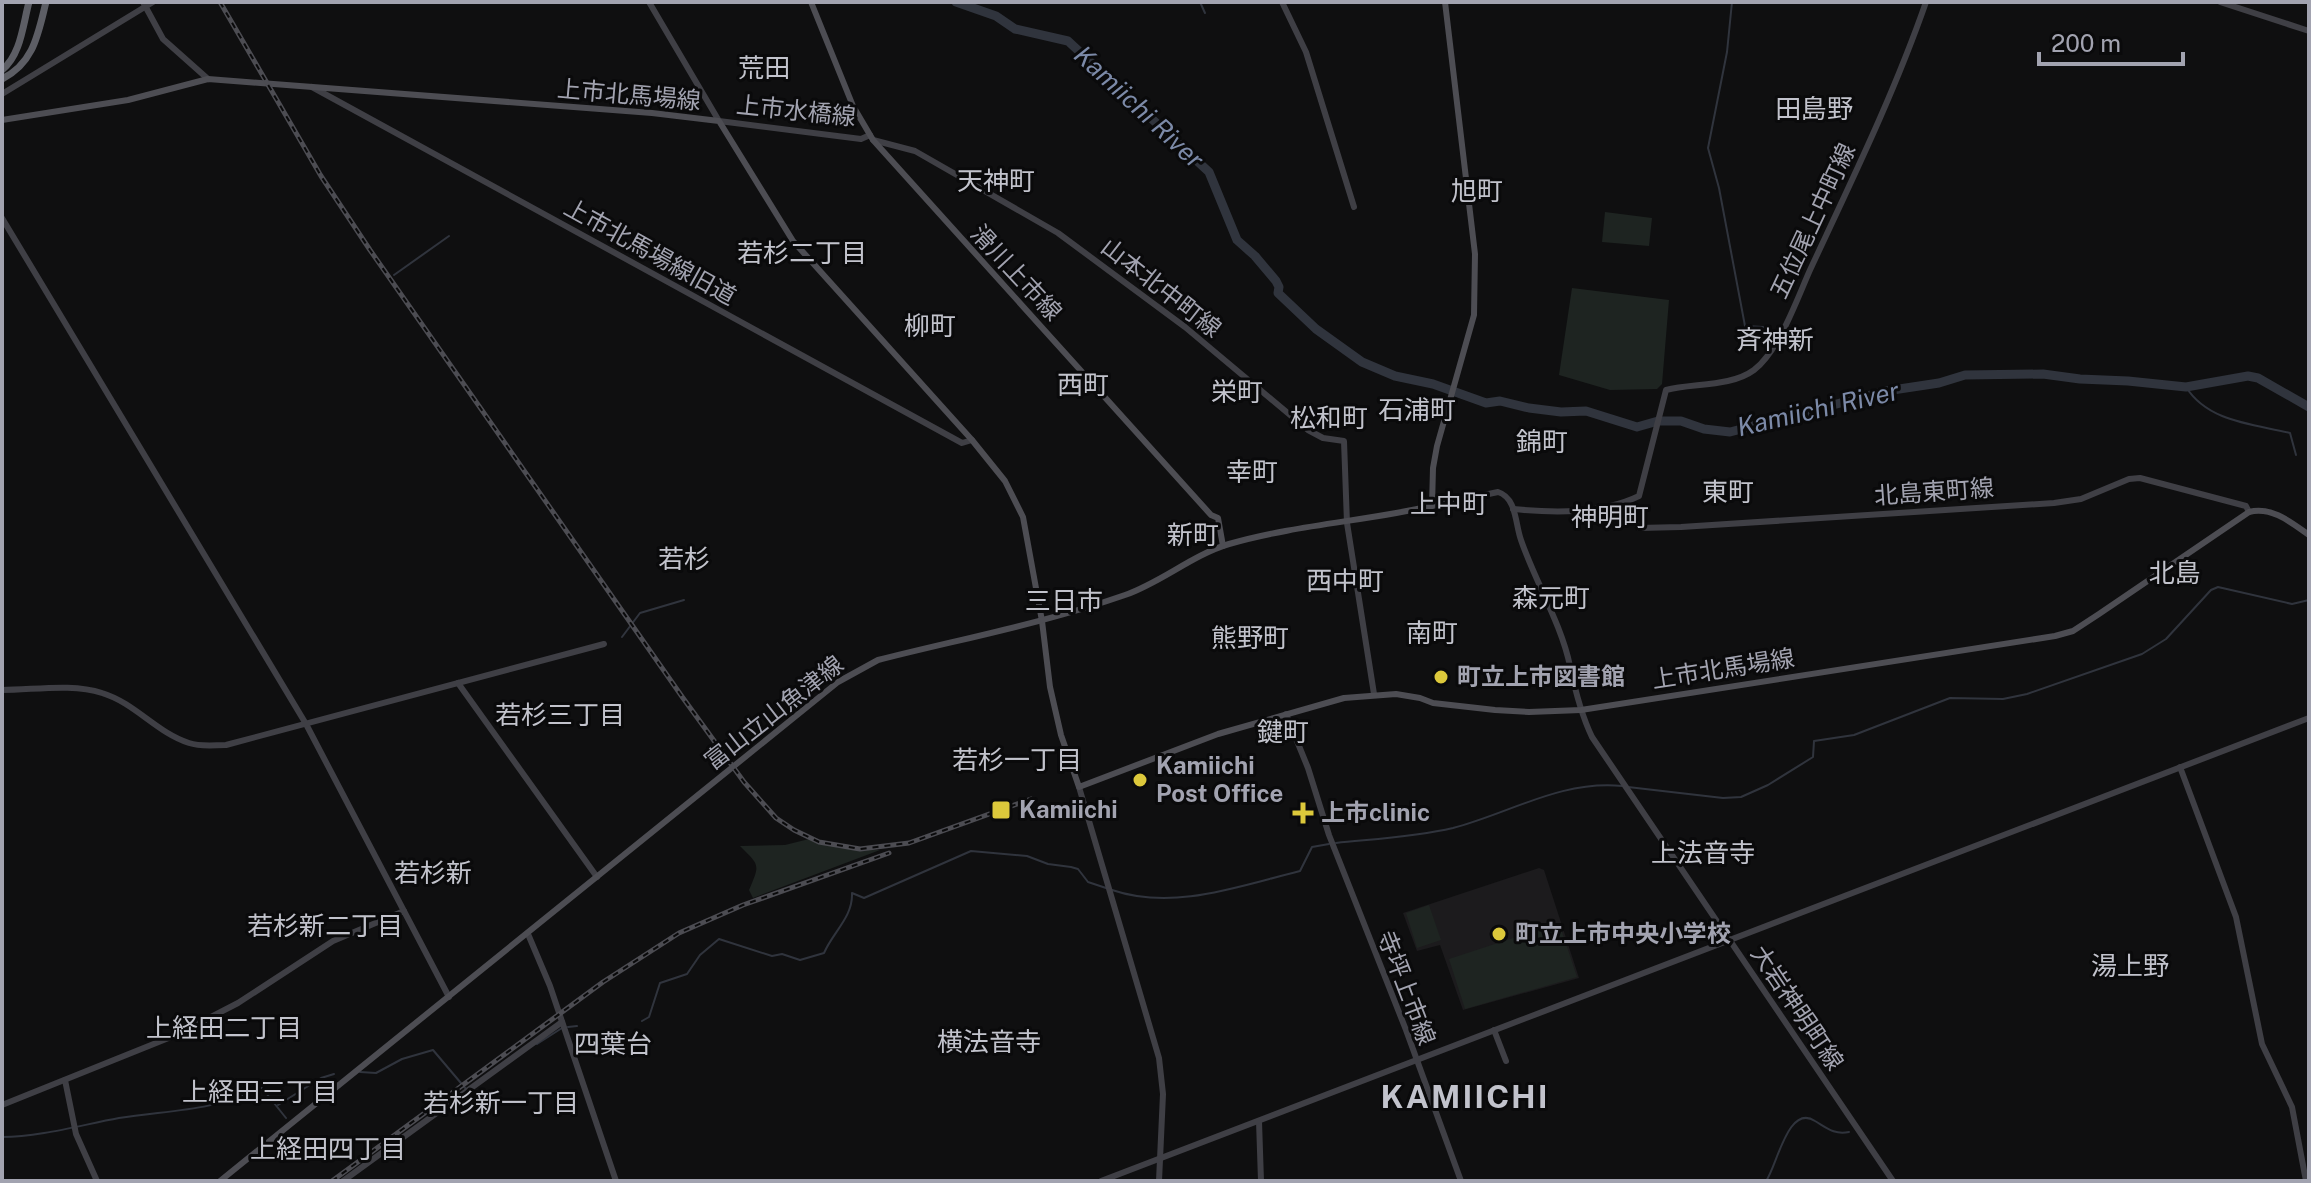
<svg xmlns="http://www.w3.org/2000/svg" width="2311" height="1183" font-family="'Public Sans','Noto Sans JP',sans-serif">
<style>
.built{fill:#1c1b1d}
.green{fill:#1e2421}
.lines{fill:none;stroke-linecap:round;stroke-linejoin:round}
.stream{stroke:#30343d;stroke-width:2}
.river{stroke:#30343d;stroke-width:9}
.secondary{stroke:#3f3f45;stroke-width:6}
.primary{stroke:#4d4d53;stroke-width:6}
.highway{stroke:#5d5e65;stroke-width:7}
.rail-casing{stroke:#4c4c52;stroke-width:5}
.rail{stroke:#0a0a0b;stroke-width:2;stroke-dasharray:6;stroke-linecap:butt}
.poi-dot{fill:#dcc83b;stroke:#0a0a0b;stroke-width:3}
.labels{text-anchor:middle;stroke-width:6;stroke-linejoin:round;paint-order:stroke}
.street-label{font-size:24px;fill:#a2a3b0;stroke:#0a0a0b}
.poi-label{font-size:24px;font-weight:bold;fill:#a2a3b0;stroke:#0a0a0b;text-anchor:start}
.neighbourhood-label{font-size:26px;fill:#c2c3cc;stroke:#0a0a0b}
.water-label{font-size:26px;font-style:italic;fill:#7c8aa8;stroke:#0a0a0b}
.district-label{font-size:32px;font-weight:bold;letter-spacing:2px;fill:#c2c3cc;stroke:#0a0a0b}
</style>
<rect width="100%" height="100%" fill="#0f0f10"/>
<!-- built -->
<polygon class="built" points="1539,868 1544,870 1579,978 1463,1010 1440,945 1417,951 1403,913"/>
<!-- green -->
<g class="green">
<polygon points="1605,212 1652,218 1649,246 1602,242"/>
<polygon points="1572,288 1669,300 1662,384 1657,389 1610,390 1559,375"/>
<path d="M809,839L840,848L880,850L753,898L749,890C760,864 760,866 740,846L785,845Z"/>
<polygon points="1429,905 1441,940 1417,948 1406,913"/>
<polygon points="1559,923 1577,977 1465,1009 1449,959"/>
</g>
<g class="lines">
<!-- stream -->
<g class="stream">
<polyline points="1200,2 1205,13"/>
<polyline points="1732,2 1727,52 1708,148 1719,188 1745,326 1763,327"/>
<polyline points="394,275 449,236"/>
<path d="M2186,387C2208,422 2253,424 2290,433L2296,455"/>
<polyline points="622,637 640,613 684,600"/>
<polyline points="1628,787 1723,798 1741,797 1768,785 1813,757 1814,741 1854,735 1950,698 2003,699 2027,694 2142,654 2166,639 2211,590 2218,587 2292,604 2309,600"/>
<path d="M1336,843C1374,839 1415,837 1453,828C1510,813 1561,780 1622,786"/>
<path d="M1112,890C1174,911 1239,886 1300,871L1312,847L1329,844"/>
<path d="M642,1021L649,1017L660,983L687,974L700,955L719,939L772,956L782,954L800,960L824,953C833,932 853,917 852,893L864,898L971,851L1027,856L1048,864L1071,867L1078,869L1088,882L1106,888"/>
<polyline points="568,1027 577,1026"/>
<polyline points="537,1044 562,1028"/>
<polyline points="360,1072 376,1073 402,1059 433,1050 466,1089"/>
<polyline points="278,1105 321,1078 334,1074"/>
<path d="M2,1137C40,1137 81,1125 119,1118C167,1110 213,1112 258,1088H262L286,1118"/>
<path d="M1766,1181C1777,1166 1788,1103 1815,1121C1827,1128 1834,1135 1849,1132"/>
</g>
<!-- river -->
<polyline class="river" points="956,2 996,16 1015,29 1068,41 1209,172 1237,240 1255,256 1276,281 1279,287 1278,293 1316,329 1362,362 1395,376 1433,384 1486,403 1500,401 1529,408 1561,412 1586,411 1637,427 1658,421 1681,421 1704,429 1730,432 1886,391 1939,383 1965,375 2043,374 2080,379 2128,381 2186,387 2248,376 2258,378 2309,407"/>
<!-- secondary -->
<g class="secondary">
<polyline points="143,2 163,39 208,79"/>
<polyline points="649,2 719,121 861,139 870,135"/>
<polyline points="1282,2 1306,52 1354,207"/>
<polyline points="2220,2 2309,31"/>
<polyline points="312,87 962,443 972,440"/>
<polyline points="2,94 153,2"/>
<polyline points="873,140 915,151 1058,233 1185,327 1308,430 1323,438 1344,441 1347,523 1374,694"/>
<polyline points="2,218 306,724 449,997"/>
<polyline points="1625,503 1639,528 1681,527 2054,503 2081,499 2129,479 2140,478 2246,506 2249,512"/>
<path d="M1432,506L1498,492C1517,498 1515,524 1521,540C1535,581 1561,623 1570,666C1575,690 1581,714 1592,737L1893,1181"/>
<path d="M1513,509C1554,513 1602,514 1639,496L1666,390C1693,383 1731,387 1754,370C1779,351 1797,299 1810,270C1851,182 1894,94 1926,2"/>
<polyline points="458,683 597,877"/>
<path d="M2,690C34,690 72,683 102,693C135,703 157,733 189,743C201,747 214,745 226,745L604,644"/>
<polyline points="1286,714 1308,768 1329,835 1406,1030 1461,1181"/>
<polyline points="2180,767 2236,917 2262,1044 2292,1107 2306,1181"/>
<polyline points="1079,787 1159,1058 1163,1094 1159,1181"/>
<polyline points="528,934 550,986 616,1181"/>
<polyline points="1494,1030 1506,1061"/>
<polyline points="65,1080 76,1134 97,1181"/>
<polyline points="2,1105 176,1035 238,1003 333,941 404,911"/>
<polyline points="1259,1121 1261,1181"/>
<polyline points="343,1181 562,1022"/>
<polyline points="1101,1181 2309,718"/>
</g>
<!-- primary -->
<g class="primary">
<polyline points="811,2 853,106 873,140 1211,515 1218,518 1223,546"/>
<path d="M2,120L128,100L208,79L652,113L719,121L793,241L972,440L1005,481L1023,517L1042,621L1050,687L1061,735L1079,787L1218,734L1344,698L1396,694L1420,698L1433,703L1495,710L1529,712L1581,710L2055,636L2073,631L2099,614L2249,512C2272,506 2292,523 2309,535"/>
<path d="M220,1181L838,682L878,660C961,639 1045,623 1125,595C1162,582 1192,555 1229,544C1295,525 1365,521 1432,506L1433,468L1437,446L1474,315L1475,254L1445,2"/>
</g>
<!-- highway -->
<g class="highway">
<path d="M2,70C21,55 23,24 29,2"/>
<path d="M2,79C34,63 38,34 46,2"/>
</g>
<!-- rail casing -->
<g class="rail-casing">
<g id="rail">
<polyline points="220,2 321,176 370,250 683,698 744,782 776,818 794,830 819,842 860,849 909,843 1031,799"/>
<polyline points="332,1181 603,982 679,933 743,905 889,853"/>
</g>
</g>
<!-- rail -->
<use href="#rail" class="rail"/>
</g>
<!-- markers -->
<g class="poi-dot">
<circle cx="1441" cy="677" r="8"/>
<circle cx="1140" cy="780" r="8"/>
<rect x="991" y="800" width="20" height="20" rx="4"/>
<path d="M1299 801h8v8h8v8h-8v8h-8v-8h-8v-8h8z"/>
<circle cx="1499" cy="934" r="8"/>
</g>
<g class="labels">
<!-- street labels -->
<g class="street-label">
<text transform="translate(629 95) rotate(5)" y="8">上市北馬場線</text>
<text transform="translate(796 111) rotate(6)" y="8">上市水橋線</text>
<text transform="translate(1813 221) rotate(-65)" y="8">五位尾上中町線</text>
<text transform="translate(650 252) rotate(29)" y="8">上市北馬場線旧道</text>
<text transform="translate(1016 273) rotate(47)" y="8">滑川上市線</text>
<text transform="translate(1161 288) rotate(38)" y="8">山本北中町線</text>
<text transform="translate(1934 492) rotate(-4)" y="8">北島東町線</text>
<text transform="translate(1723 669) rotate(-9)" y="8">上市北馬場線</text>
<text transform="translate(774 713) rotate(-38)" y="8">富山立山魚津線</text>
<text transform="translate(1406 988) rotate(69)" y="8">寺坪上市線</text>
<text transform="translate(1797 1008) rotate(56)" y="8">大岩神明町線</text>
</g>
<!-- poi labels -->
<g class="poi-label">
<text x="1457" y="685">町立上市図書館</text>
<text x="1156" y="774">Kamiichi<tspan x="1156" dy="28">Post Office</tspan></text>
<text x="1019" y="818">Kamiichi</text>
<text x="1321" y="821">上市clinic</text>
<text x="1515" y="942">町立上市中央小学校</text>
</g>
<!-- neighbourhood labels -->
<g class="neighbourhood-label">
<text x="764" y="77">荒田</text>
<text x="1814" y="118">田島野</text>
<text x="996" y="190">天神町</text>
<text x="1477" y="200">旭町</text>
<text x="802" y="262">若杉二丁目</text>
<text x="930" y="335">柳町</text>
<text x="1775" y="349">斉神新</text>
<text x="1083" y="394">西町</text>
<text x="1237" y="401">栄町</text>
<text x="1417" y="419">石浦町</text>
<text x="1329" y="427">松和町</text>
<text x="1542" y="451">錦町</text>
<text x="1252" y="481">幸町</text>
<text x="1728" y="501">東町</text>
<text x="1449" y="513">上中町</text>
<text x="1610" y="526">神明町</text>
<text x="1193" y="544">新町</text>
<text x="684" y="568">若杉</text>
<text x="2175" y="582">北島</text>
<text x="1345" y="590">西中町</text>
<text x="1551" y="607">森元町</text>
<text x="1064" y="610">三日市</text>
<text x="1432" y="642">南町</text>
<text x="1250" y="647">熊野町</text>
<text x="560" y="724">若杉三丁目</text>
<text x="1283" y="741">鍵町</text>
<text x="1017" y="769">若杉一丁目</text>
<text x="1703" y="862">上法音寺</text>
<text x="433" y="882">若杉新</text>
<text x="325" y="935">若杉新二丁目</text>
<text x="2130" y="975">湯上野</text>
<text x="224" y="1037">上経田二丁目</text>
<text x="989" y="1051">横法音寺</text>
<text x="613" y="1053">四葉台</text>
<text x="260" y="1101">上経田三丁目</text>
<text x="501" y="1112">若杉新一丁目</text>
<text x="328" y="1158">上経田四丁目</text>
</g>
<!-- water labels -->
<g class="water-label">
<text transform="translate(1139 107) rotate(43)" y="9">Kamiichi River</text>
<text transform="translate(1818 409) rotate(-13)" y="9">Kamiichi River</text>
</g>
<!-- district labels -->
<g class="district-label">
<text x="1465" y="1108">KAMIICHI</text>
</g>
</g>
<!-- border -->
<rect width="2311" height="1183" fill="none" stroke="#a2a3b0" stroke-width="8"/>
<!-- scale -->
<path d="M2039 52v12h144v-12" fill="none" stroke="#a2a3b0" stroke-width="4"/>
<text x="2051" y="52" font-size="24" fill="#a2a3b0" stroke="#0a0a0b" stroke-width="6" paint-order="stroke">200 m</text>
</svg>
